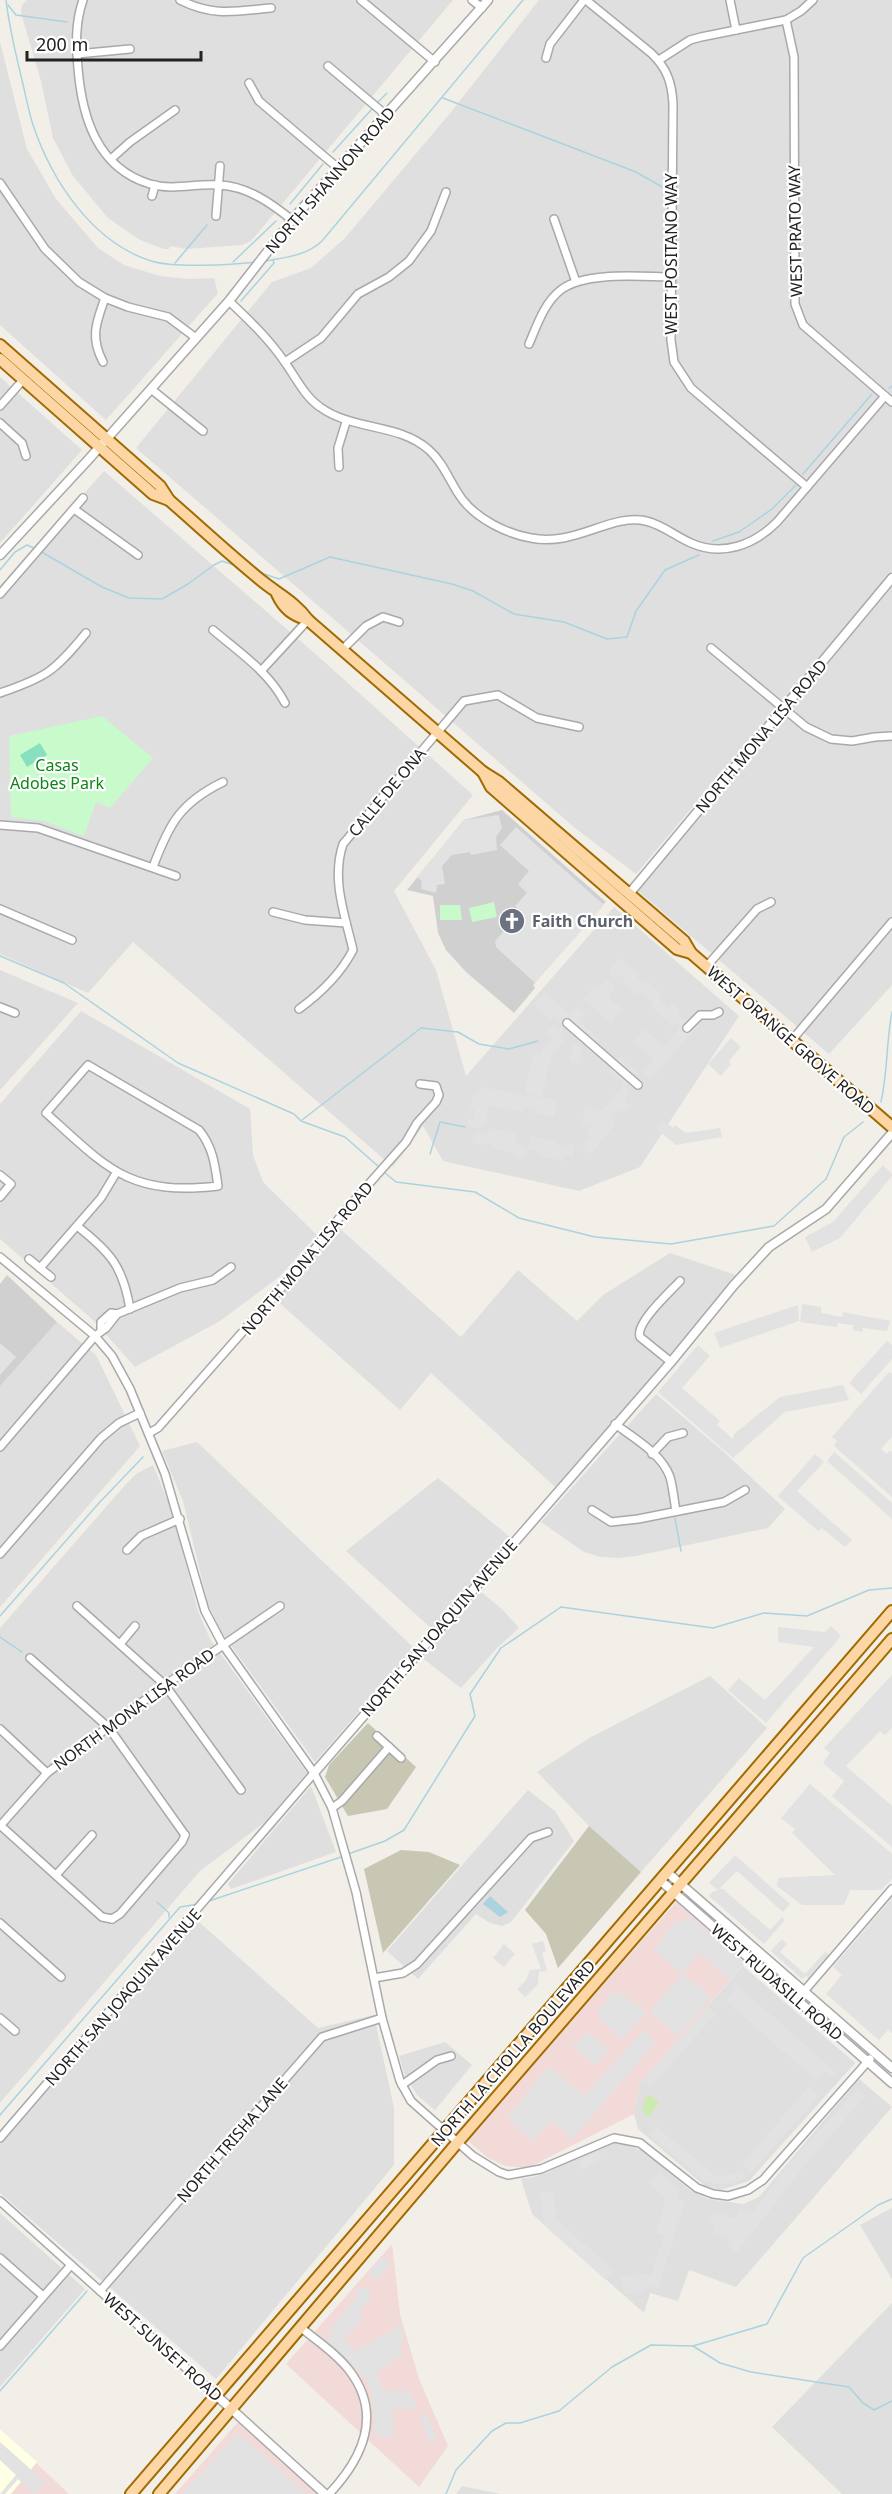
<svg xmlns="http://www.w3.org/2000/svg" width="892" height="2494" font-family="'Noto Sans',sans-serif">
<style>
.residential{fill:#e0dfdf}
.commercial{fill:#f2dad9}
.education{fill:#ffffe5}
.religious{fill:#d0d0d0}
.construction{fill:#c7c7b4}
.grass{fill:#cdebb0}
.park{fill:#c8facc}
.pitch{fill:#88e0be}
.parking{fill:#e2e2e2}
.water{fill:#aad3df}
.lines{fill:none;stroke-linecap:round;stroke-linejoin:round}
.stream{stroke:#aad3df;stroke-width:1.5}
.minor-casing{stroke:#a9a9a9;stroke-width:10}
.tertiary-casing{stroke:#a9a9a9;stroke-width:11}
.primary-casing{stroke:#a06b00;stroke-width:14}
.minor{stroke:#fff;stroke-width:7}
.tertiary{stroke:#fff;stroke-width:8}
.primary{stroke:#fcd6a4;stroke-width:10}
.labels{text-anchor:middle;stroke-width:4.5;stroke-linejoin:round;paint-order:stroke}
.street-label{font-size:16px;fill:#222;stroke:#fff}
.park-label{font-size:16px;fill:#0c8416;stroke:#fff}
.worship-label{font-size:16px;font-weight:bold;fill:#5b616d;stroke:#fff;text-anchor:start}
</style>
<rect width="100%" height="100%" fill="#f2efe9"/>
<!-- residential -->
<g class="residential">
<polygon points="27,0 453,0 251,241 242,245 186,249 170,246 169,249 164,249 140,240 108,218 73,176 53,138 41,81 21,13 22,5"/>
<polygon points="539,0 892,0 892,571 636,874 575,828 136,448 272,282 311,268 345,238 451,112"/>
<polygon points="0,42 27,149 56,199 98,248 124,265 160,276 189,279 214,278 218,293 106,420 0,325"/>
<polygon points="0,377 82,450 0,543"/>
<polygon points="104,471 311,650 473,795 394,891 436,970 466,1076 614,907 739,1016 640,1167 579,1191 443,1161 423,1126 393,1167 133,942 88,993 0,954 0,590"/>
<polygon points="892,586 892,985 829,1054 637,890"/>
<polygon points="0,970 78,1003 0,1090"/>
<polygon points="81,1011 250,1109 253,1155 263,1182 317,1235 279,1277 220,1321 135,1367 93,1320 0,1239 0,1104"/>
<polygon points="338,1227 461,1337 518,1270 577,1321 603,1295 670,1253 736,1275 647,1383 555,1487 431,1373 400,1410 275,1299"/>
<polygon points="57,1322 96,1355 140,1446 0,1607 0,1386"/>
<polygon points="656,1394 724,1452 785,1509 768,1528 636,1556 618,1558 601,1557 584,1552 541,1522"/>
<polygon points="197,1442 414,1648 315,1762 222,1633 208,1604 183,1501 162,1451"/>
<polygon points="153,1465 171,1509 198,1611 210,1639 307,1773 265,1822 200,1871 0,2103 0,1628 127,1483 136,1474"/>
<polygon points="438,1478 510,1537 432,1629 346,1551"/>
<polygon points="480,1591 502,1609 519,1628 497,1648 461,1688 421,1657"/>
<polygon points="710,1676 767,1728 641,1872 589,1826 537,1772 591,1737"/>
<polygon points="311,1786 336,1852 231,1889 228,1884"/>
<polygon points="528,1790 555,1811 574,1841 511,1922 502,1926 490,1923 476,1914 418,1979 387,1951"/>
<polygon points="197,1920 318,2028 374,2015 394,2108 394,2165 216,2379 0,2193 0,2144"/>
<polygon points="743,1966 855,2063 749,2181 721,2190 705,2186 638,2129 634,2114 640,2083"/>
<polygon points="445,2042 472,2065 435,2110 417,2095 405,2076 399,2056"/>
<polygon points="859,2079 892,2107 736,2287 689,2270 678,2301 650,2293 644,2313 532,2214 521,2179 533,2177 548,2172 605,2144 621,2142 645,2152 690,2190 708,2199 743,2204 759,2197"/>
<polygon points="892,2208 892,2279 860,2225"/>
<polygon points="0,2213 85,2289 0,2387"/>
<polygon points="892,2303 892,2494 842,2494 772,2427"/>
<polygon points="462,2486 501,2494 456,2494"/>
</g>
<!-- commercial -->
<g class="commercial">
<polygon points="676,1902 745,1963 640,2083 634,2114 528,2168 505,2166 487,2157 467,2140"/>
<polygon points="392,2244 400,2314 419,2379 448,2446 419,2487 286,2364"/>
<polygon points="238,2422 318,2494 175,2494"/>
<polygon points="0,2429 69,2494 0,2494"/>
</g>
<!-- education -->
<polygon class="education" points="0,2429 37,2462 11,2494 0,2494"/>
<!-- religious -->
<g class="religious">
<polygon points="502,810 606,902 598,908 535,983 533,985 535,988 514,1013 466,972 446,950 438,933 433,896 407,890 464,820"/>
<polygon points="7,1275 57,1322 0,1386 0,1284"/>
</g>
<!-- construction -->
<g class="construction">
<polygon points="368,1723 416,1767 387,1809 348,1816 325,1777 329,1765"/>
<polygon points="589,1826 641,1872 558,1968 546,1934 525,1910"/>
<polygon points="401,1850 429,1852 460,1865 383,1953 364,1869"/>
</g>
<!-- grass -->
<polygon class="grass" points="650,2095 659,2102 649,2117 642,2111 645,2098"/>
<!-- park -->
<g class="park">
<polygon points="102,716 153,758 110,808 96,802 84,836 44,821 11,817 9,736"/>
<polygon points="494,902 497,917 472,922 469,908"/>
<polygon points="440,905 460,905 462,920 440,920"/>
</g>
<!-- pitch -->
<polygon class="pitch" points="40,743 47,755 27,767 20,755"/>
<!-- parking -->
<g class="parking">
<polygon points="499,815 502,828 496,837 497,850 471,855 470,852 452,855 442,866 445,884 437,885 436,893 421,889 422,881 417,877 464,820"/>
<polygon points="516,827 604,905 535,983 496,947 495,941 521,912 515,906 527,893 518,884 529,871 500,845"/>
<polygon points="620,958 639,974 637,978 644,984 647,981 663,995 660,1000 668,1007 672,1003 681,1011 678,1015 685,1020 689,1017 698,1026 651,1080 642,1072 653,1059 633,1042 644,1029 664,1046 680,1026 676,1023 672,1026 651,1007 653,1003 640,992 637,995 622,982 625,979 619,974 615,978 608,972"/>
<polygon points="606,979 616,987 608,997 622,1009 611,1023 583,999 593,987 597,990"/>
<polygon points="544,992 570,1013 577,1006 586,1013 579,1022 600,1039 592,1048 554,1016 550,1020 533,1005"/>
<polygon points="553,1024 563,1031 561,1035 565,1039 551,1057 542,1097 525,1093 531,1064 536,1052 540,1054 551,1037 546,1033"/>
<polygon points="731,1038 741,1047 729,1061 731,1064 721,1076 708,1064"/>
<polygon points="573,1044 582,1046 580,1063 570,1062"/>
<polygon points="620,1057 638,1073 626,1086 610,1072"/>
<polygon points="623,1085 631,1092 625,1100 630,1105 624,1113 619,1109 612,1118 616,1122 591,1155 582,1147 590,1138 585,1134 591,1126 582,1124 585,1107 603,1110"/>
<polygon points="480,1087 557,1100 554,1117 535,1114 535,1109 525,1107 524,1112 490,1106 488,1107 485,1126 481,1125 480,1129 467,1125 469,1119 474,1119 475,1110 470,1109 474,1093 479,1093"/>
<polygon points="663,1120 673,1128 675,1125 686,1133 720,1128 722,1137 676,1145 655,1128"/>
<polygon points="488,1128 516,1134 515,1144 526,1147 524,1159 515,1157 516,1153 492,1148 492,1143 485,1142 484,1145 472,1143 474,1132 486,1134"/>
<polygon points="531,1136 558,1142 557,1146 568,1148 569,1143 575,1145 573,1157 565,1155 564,1161 537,1155 538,1151 528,1149"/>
<polygon points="883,1165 892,1174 892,1176 840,1238 812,1252 805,1237 833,1222"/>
<polygon points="802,1304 821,1307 821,1313 842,1317 843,1312 890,1321 887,1331 863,1328 862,1332 853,1330 853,1325 838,1323 837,1327 800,1322"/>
<polygon points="798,1305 799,1321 720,1348 714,1333"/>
<polygon points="887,1341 892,1345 892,1359 861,1394 849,1383"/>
<polygon points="0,1343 16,1357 0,1375"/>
<polygon points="698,1345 710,1356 682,1388 720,1421 717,1425 733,1439 734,1434 780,1397 843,1385 849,1400 785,1412 733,1458 658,1392"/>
<polygon points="889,1372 892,1374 892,1437 881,1449 887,1454 890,1450 892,1452 892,1497 834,1446 837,1441 832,1437"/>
<polygon points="834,1452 892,1503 892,1519 827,1461"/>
<polygon points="815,1454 824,1462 797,1491 852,1540 845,1547 822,1528 818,1531 778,1496"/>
<polygon points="831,1626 841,1636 766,1723 728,1690 739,1678 765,1700 814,1647 778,1642 778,1627 825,1632"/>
<polygon points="892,1675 892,1728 885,1735 880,1731 846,1766 892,1806 892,1847 832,1796 844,1781 823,1763 830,1753 824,1748"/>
<polygon points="810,1784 892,1854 892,1879 881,1890 850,1890 844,1905 802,1905 777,1886 778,1878 835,1875 792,1833 795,1829 781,1818"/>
<polygon points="735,1855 790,1904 783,1912 737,1871 719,1889 723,1889 770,1930 782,1917 785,1920 764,1944 709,1896 712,1892 718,1890 709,1883"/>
<polygon points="892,1898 892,2033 888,2030 879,2040 826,1994 842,1975 833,1967"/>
<polygon points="689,1916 744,1964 730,1980 700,1953 682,1974 653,1949 679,1919 684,1923"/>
<polygon points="782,1939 787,1944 780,1952 805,1974 825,1952 830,1956 809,1979 806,1976 802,1979 771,1951"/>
<polygon points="543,1941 546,1951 542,1953 547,1971 539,1972 538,1984 525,1997 517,1989 526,1980 530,1970 541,1969 532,1944"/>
<polygon points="504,1944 515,1954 504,1967 493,1958"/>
<polygon points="683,1973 711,1997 677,2036 650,2012"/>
<polygon points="738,1986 838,2074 834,2078 826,2071 817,2081 725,2000"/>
<polygon points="614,1992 619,1996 622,1993 646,2013 623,2039 599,2018 601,2015 597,2012"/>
<polygon points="707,2006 716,2014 650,2088 643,2081"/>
<polygon points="643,2030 656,2042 572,2139 551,2121 534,2141 507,2118 549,2066 585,2096"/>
<polygon points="587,2032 609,2050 595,2065 573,2047"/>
<polygon points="809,2086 819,2096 751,2173 742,2164"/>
<polygon points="858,2088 866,2095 801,2170 737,2252 727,2245 732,2239 716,2233 710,2219 715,2212 736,2219 740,2208 752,2213 791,2162"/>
<polygon points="656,2126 716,2176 730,2175 742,2170 746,2178 733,2183 719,2184 704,2181 648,2134"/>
<polygon points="598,2151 602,2159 582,2170 578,2162"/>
<polygon points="659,2171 680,2190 676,2198 685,2202 658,2289 648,2285 645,2292 624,2294 620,2276 651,2274 664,2236 656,2233 666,2199 648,2183"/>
<polygon points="540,2192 554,2192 556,2219 614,2270 606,2280 545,2226"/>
<polygon points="383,2257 391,2264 377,2280 369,2273"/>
<polygon points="357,2287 370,2289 370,2300 359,2313 363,2317 343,2340 356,2351 401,2325 404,2343 398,2347 403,2354 376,2372 383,2390 411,2391 411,2399 415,2400 415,2409 394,2409 392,2438 375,2434 372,2395 366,2378 326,2340 332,2334 328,2330 357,2298"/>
<polygon points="426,2414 437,2438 430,2441 420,2417"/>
<polygon points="235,2436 241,2436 307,2494 182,2494"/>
<polygon points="0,2442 45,2482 35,2494 18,2479 5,2494 0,2494 16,2475 0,2460"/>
</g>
<!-- water -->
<polygon class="water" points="490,1896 508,1912 500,1917 483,1904"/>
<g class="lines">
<!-- stream -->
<g class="stream">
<path d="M6,0C9,26 15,51 21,76C25,92 28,109 33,125C52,181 92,242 151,261C174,268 231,265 256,262"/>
<polyline points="8,5 16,15 67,22"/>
<polyline points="443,98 636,172 664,188"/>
<polyline points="378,102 387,93"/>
<polyline points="333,152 372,109"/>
<polyline points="290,204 323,164"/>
<path d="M266,261C287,257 306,256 322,241L523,0"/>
<polyline points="233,262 276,221"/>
<polyline points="175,263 207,225"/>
<polyline points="241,301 274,263 273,260"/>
<polyline points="889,388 892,386"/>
<polyline points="803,474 872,394"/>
<polyline points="713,541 739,532 772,509 796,485"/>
<polyline points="40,551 102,587 129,598 162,599 188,584 214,565 222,561 237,566"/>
<polyline points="0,570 15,552 27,545 36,549"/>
<polyline points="261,573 279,579 330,557 452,584 473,591 514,614 564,622 607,639 627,637 636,611 665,570 699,555"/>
<polyline points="0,956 64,983 178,1063 294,1114 301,1121 345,1137 379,1167"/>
<path d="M881,1102C888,1071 886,1042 892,1012"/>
<polyline points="302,1120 421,1028 458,1032 479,1044 509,1049 538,1041"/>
<polyline points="430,1154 440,1122 465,1127"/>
<polyline points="384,1172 396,1182 475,1192 519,1218 595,1237 671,1244 774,1226 826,1179 844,1137 863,1122"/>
<polyline points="675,1518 681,1551"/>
<polyline points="0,1616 99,1503 143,1457"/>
<polyline points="0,1637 22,1652"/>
<polyline points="348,1854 385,1841 404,1830 475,1716 470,1694 501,1648 561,1607 713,1628 764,1613 807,1616 869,1590 892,1588"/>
<polyline points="157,1902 169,1913 169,1917"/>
<polyline points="206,1902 344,1856"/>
<polyline points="0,2115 180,1907 199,1904"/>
<polyline points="693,2346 767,2324 803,2258 878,2205 892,2199"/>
<polyline points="0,2391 87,2291"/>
<polyline points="446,2494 456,2470 492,2431 506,2423 520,2423 559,2411 612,2367 651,2345 693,2346 720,2363 751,2372 849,2387 863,2403 874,2410 892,2401"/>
</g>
<!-- minor casing -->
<g class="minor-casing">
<g id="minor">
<path d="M83,0C75,23 76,44 78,68C82,117 97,168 150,184C174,191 196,183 219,185C247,186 271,203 292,220"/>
<path d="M180,0C214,17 236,11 271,8"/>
<polyline points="361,0 435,62"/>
<polyline points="472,0 482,8"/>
<path d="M586,0L651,53C667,68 672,83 673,104L671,340L674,362L691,388L807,487"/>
<polyline points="730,0 736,30"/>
<polyline points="786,20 794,57 795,304 803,325 892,402"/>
<polyline points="77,54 130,49"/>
<polyline points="546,58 550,44 584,0"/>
<polyline points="659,60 690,40 701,37 786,20 801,11 813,0"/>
<polyline points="328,66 386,115"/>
<polyline points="249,83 259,101 338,168"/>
<polyline points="111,159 130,142 175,110"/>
<polyline points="0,183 45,249 79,282 105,298 128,307 168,317 196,338"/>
<polyline points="152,196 155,185"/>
<polyline points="216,216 220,166"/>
<polyline points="554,219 576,282"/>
<path d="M229,301C249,320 268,338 284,361C295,376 304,396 320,407C353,431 399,423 429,450C444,463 450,483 462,499C477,519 507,534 531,538C576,547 610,513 646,521C663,525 675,536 691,543C722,557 754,545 777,522L885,396"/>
<path d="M529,344C537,325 545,301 562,289C587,271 643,277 672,277"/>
<path d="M103,362C90,337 96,323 105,298"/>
<polyline points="285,362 321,338 358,294 389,277 409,261 431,231 446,192"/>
<polyline points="151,389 203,431"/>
<polyline points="0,406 23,380"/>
<polyline points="0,423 22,443 26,456"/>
<polyline points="339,467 338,448 346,422"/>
<polyline points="74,509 138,555"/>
<polyline points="0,594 83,498"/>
<path d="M213,630C239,652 269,672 285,703"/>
<polyline points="711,648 806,727 831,739 852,741 875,737 892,736"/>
<polyline points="342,650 366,626 383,617 399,622"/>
<polyline points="261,671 308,620"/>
<path d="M0,693C47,677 55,671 86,633"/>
<polyline points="0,825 38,828 176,876"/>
<path d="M153,867C169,824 180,803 223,782"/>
<polyline points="0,909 72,940"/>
<polyline points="273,912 305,920 346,923"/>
<polyline points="706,967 757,909 771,902"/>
<polyline points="0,1007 15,1013"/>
<path d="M299,1009C321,993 340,975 353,950C345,915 331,880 343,844L464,701L498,695L537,718L579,727"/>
<polyline points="567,1023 638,1085"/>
<polyline points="687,1028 700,1015 713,1015 719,1012"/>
<polyline points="792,1040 892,922"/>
<path d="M88,1065L199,1130C213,1147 215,1165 218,1186C129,1196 108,1169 46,1113Z"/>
<polyline points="0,1175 11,1184 0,1197"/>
<path d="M77,1226C110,1252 123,1266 130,1309"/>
<polyline points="0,1257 95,1336 112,1356 130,1389 165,1474 205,1611 223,1645 314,1773 332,1808 356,1892 382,2018 400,2081 411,2101 473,2156 499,2172 508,2175 541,2169 614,2138 640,2143 697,2188 713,2194 728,2196 748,2190 763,2180 870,2059"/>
<polyline points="29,1259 51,1277"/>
<polyline points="40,1268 101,1198 116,1173"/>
<polyline points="101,1330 101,1322 111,1313 117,1314 180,1288 213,1280 231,1267"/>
<path d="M671,1362L640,1337C635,1323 670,1292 680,1281"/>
<path d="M615,1424C634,1438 662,1454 670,1477C673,1488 674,1500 676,1511"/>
<polyline points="149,1433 158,1428 305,1261 344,1212 406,1142 417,1123 436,1102 439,1095 436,1086 420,1084"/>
<polyline points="0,1447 95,1336 106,1328 117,1314"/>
<polyline points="652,1454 668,1437 683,1433"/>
<polyline points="592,1510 611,1522 638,1519 724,1502 745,1490"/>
<polyline points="127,1550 141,1536 180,1519"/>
<polyline points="0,1554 101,1438 119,1423 140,1413"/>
<polyline points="77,1606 165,1685 241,1790"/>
<polyline points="120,1644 135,1626"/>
<polyline points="30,1658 109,1728 185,1835"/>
<polyline points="0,1729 47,1773"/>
<polyline points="377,1736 401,1758"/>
<polyline points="332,1808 342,1801 389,1747"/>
<polyline points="0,1825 102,1917 112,1919"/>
<polyline points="0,1826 47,1773 165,1685 280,1606"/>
<polyline points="56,1875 92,1835"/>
<polyline points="112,1919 120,1914 182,1842 185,1835"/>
<polyline points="0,1923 61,1977"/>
<polyline points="374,1978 403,1973 417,1964 531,1838 548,1832"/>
<polyline points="799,1997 892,1889"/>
<polyline points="0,2018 15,2031"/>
<polyline points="402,2085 437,2060 451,2056"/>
<polyline points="0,2138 314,1773"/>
<polyline points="0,2201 217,2396"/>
<polyline points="0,2258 43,2296"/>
<polyline points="100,2291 322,2037 382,2018"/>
<path d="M300,2327C316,2340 336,2353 349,2370C383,2414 363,2458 329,2494"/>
<polyline points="0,2346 71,2265"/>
</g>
</g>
<!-- tertiary casing -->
<g class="tertiary-casing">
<g id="tertiary">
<polyline points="0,555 88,460 229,301 292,220 488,0"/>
<polyline points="629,894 892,578"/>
<polyline points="314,1773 671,1362 734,1285 769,1247 826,1209 892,1133"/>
<polyline points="668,1873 892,2068"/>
<polyline points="661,1881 892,2083"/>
<polyline points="217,2396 325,2494"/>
</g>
</g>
<!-- primary casing -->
<g class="primary-casing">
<g id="primary">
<path d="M0,345L160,486L169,500C200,527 230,555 262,581C278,594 295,602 308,620L483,772L499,782L684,941L691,953L892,1127"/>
<polyline points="0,359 153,494 169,500"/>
<path d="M277,594C284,609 292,615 308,620"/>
<polyline points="483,772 491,787 677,949 691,953"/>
<polyline points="131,2494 892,1611"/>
<polyline points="159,2494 457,2143 892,1639"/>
</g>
</g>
<!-- minor -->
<use href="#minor" class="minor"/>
<!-- tertiary -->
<use href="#tertiary" class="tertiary"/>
<!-- primary -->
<use href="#primary" class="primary"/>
</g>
<!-- icons -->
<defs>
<g id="church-disc" transform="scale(1.35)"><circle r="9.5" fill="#6b7280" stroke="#fff"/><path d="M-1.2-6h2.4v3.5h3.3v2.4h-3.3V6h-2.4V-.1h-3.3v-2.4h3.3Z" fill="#fff"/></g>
</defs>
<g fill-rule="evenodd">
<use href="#church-disc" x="512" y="921"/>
</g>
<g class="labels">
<!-- street labels -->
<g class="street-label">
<text transform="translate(330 180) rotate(-49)" y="6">NORTH SHANNON ROAD</text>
<text transform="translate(795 231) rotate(-91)" y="6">WEST PRATO WAY</text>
<text transform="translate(671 254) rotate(-90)" y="6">WEST POSITANO WAY</text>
<text transform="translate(761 736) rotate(-50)" y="6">NORTH MONA LISA ROAD</text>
<text transform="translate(387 792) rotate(-50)" y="6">CALLE DE ONA</text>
<text transform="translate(791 1040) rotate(41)" y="6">WEST ORANGE GROVE ROAD</text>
<text transform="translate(307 1258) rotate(-50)" y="6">NORTH MONA LISA ROAD</text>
<text transform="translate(439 1628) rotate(-49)" y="6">NORTH SAN JOAQUIN AVENUE</text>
<text transform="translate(134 1709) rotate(-36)" y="6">NORTH MONA LISA ROAD</text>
<text transform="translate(777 1982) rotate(41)" y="6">WEST RUDASILL ROAD</text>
<text transform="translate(123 1997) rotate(-49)" y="6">NORTH SAN JOAQUIN AVENUE</text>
<text transform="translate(513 2053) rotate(-49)" y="6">NORTH LA CHOLLA BOULEVARD</text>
<text transform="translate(232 2140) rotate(-49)" y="6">NORTH TRISHA LANE</text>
<text transform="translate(163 2347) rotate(42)" y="6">WEST SUNSET ROAD</text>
</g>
<!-- park labels -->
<g class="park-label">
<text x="57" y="771">Casas<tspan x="57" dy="18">Adobes Park</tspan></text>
</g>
<!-- worship labels -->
<g class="worship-label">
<text x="532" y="927">Faith Church</text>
</g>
</g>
<!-- scale -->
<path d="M27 51v9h174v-9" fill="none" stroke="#222222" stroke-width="3"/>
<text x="36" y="51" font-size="18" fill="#222222" stroke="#ffffff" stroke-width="4.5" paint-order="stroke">200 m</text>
</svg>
